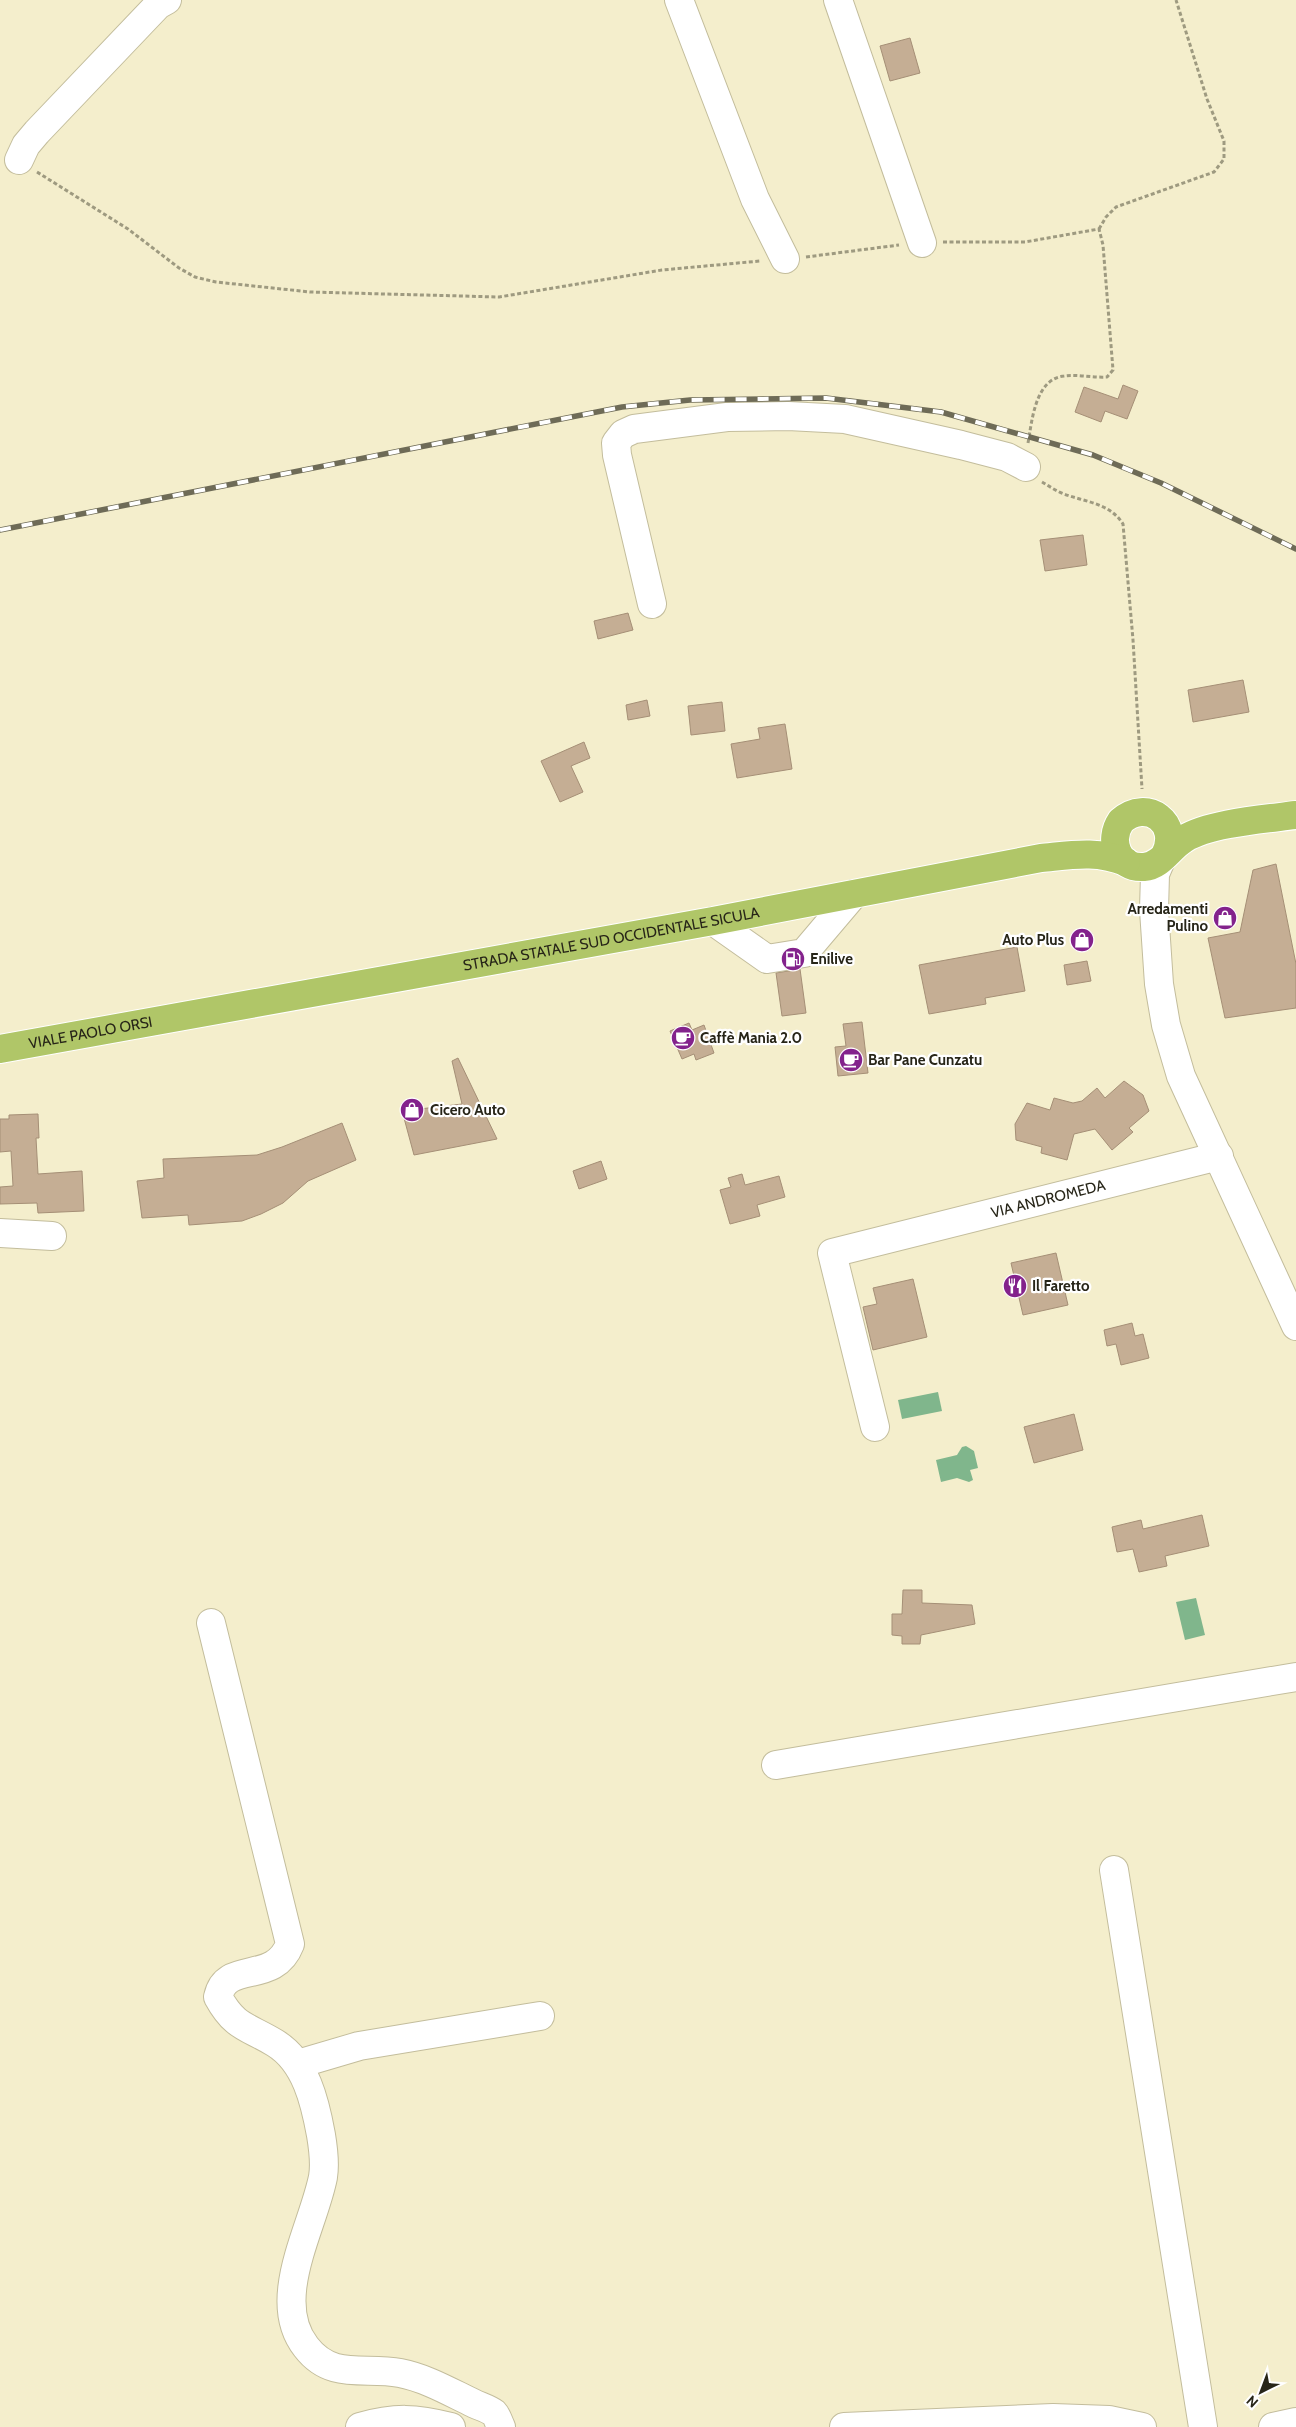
<svg xmlns="http://www.w3.org/2000/svg" width="1296" height="2427" font-family="Cabin,sans-serif">
<style>
.water{fill:#80b68c}
.building{fill:#c5ae94;stroke:#a58f76}
.lines{fill:none;stroke-linecap:round;stroke-linejoin:round}
.minor-casing{stroke:#c3bd9c;stroke-width:30}
.major-casing{stroke:#fff;stroke-width:30}
.path{stroke:#9e9a80;stroke-width:3;stroke-dasharray:4 2.5;stroke-linecap:butt}
.minor{stroke:#fff;stroke-width:28}
.major{stroke:#b0c668;stroke-width:28}
.rail-casing{stroke:#6e6b57;stroke-width:5.5}
.rail{stroke:#fff;stroke-width:4;stroke-dasharray:11;stroke-linecap:butt}
.labels{text-anchor:middle;stroke-width:4.5;stroke-linejoin:round;paint-order:stroke}
.poi-label{font-size:15px;font-weight:bold;fill:#272518;stroke:#fff;text-anchor:start}
.street-label{font-size:15px;fill:#272518;stroke:#fff}
</style>
<rect width="100%" height="100%" fill="#f4eecc"/>
<!-- water -->
<g class="water">
<polygon points="938,1392 942,1411 902,1419 898,1400"/>
<polygon points="966,1446 974,1451 978,1468 970,1470 973,1480 969,1482 957,1478 941,1482 936,1460 957,1455 962,1447"/>
<polygon points="1196,1598 1205,1635 1185,1640 1176,1602"/>
</g>
<!-- building -->
<g class="building">
<polygon points="910,38 920,73 890,81 880,46"/>
<polygon points="1123,385 1138,391 1127,419 1105,411 1101,422 1075,412 1084,387 1118,399"/>
<polygon points="1083,535 1087,565 1045,571 1040,540"/>
<polygon points="628,613 633,630 598,639 594,621"/>
<polygon points="1243,680 1249,712 1193,722 1188,690"/>
<polygon points="647,700 650,716 628,720 626,705"/>
<polygon points="722,702 725,731 691,735 688,706"/>
<polygon points="785,724 792,769 737,778 731,744 760,739 758,728"/>
<polygon points="584,742 590,758 571,766 583,792 560,802 541,761"/>
<polygon points="1276,864 1296,964 1296,1008 1225,1018 1208,938 1240,932 1253,870"/>
<polygon points="1017,947 1025,991 985,998 986,1004 929,1014 919,965"/>
<polygon points="1087,961 1091,981 1067,985 1064,965"/>
<polygon points="800,969 806,1013 782,1016 776,973"/>
<polygon points="862,1022 868,1073 838,1076 835,1047 846,1046 843,1024"/>
<polygon points="689,1023 692,1030 704,1025 714,1053 696,1060 694,1054 682,1059 670,1031"/>
<polygon points="458,1058 497,1139 414,1155 404,1118 412,1116 411,1110 462,1104 452,1061"/>
<polygon points="1124,1081 1143,1095 1149,1111 1129,1128 1133,1132 1112,1150 1095,1129 1074,1134 1067,1160 1041,1153 1042,1147 1016,1140 1015,1124 1027,1103 1050,1110 1054,1098 1073,1103 1082,1101 1097,1088 1105,1098"/>
<polygon points="38,1114 39,1138 36,1138 38,1174 82,1171 84,1211 38,1213 37,1203 0,1204 0,1187 13,1186 11,1151 0,1152 0,1119 9,1119 9,1115"/>
<polygon points="342,1123 356,1160 308,1181 283,1203 261,1214 242,1221 189,1225 188,1215 142,1218 137,1181 164,1178 163,1159 257,1155 282,1147"/>
<polygon points="601,1161 607,1179 579,1189 573,1171"/>
<polygon points="742,1174 745,1185 779,1176 785,1197 757,1205 760,1216 730,1224 720,1190 731,1187 728,1178"/>
<polygon points="1056,1253 1068,1305 1023,1315 1011,1263"/>
<polygon points="913,1279 927,1337 873,1350 863,1307 877,1304 873,1288"/>
<polygon points="1132,1323 1135,1336 1143,1334 1149,1358 1121,1365 1116,1344 1107,1346 1104,1330"/>
<polygon points="1074,1414 1083,1450 1034,1463 1024,1427"/>
<polygon points="1202,1515 1209,1546 1165,1556 1167,1566 1139,1572 1133,1549 1117,1552 1112,1527 1141,1520 1143,1529"/>
<polygon points="903,1590 922,1590 922,1603 972,1605 975,1624 921,1635 920,1644 902,1644 902,1636 892,1635 892,1614 902,1614"/>
</g>
<g class="lines">
<!-- minor casing -->
<g class="minor-casing">
<g id="minor">
<polyline points="679,0 755,199 785,259"/>
<polyline points="838,0 922,243"/>
<polyline points="19,160 26,145 37,132 158,5 167,0"/>
<polyline points="652,604 617,455 616,443 623,434 634,429 727,417 788,416 845,419 961,445 1007,457 1026,467"/>
<polyline points="1161,860 1155,874 1154,910 1159,984 1166,1025 1181,1076 1296,1326"/>
<polyline points="713,921 767,959 804,953 854,894"/>
<polyline points="0,1233 52,1236"/>
<path id="s1" d="M875,1427L832,1253L1219,1156"/>
<path d="M211,1623L290,1944C274,1986 226,1959 218,1997C235,2028 247,2026 275,2043C306,2062 315,2102 321,2135C323,2147 325,2165 323,2177C313,2228 269,2300 306,2347C332,2381 365,2366 400,2373C426,2378 450,2392 473,2403C479,2406 489,2409 494,2413C497,2416 499,2423 501,2427"/>
<polyline points="776,1765 1296,1677"/>
<polyline points="1114,1870 1203,2427"/>
<polyline points="298,2064 359,2046 540,2016"/>
<path d="M360,2427C395,2417 416,2418 451,2427"/>
<polyline points="844,2427 1053,2418 1109,2420 1142,2427"/>
<polyline points="1273,2427 1296,2422"/>
</g>
</g>
<!-- major casing -->
<g class="major-casing">
<g id="major">
<path d="M1165,855C1181,823 1147,798 1121,821C1108,840 1117,869 1144,867C1161,866 1170,847 1184,839C1209,823 1266,819 1296,815"/>
<path id="s2" d="M0,1049L713,921L1041,858C1072,855 1096,850 1126,862"/>
</g>
</g>
<!-- path -->
<g class="path">
<polyline points="37,172 128,229 179,268 195,277 216,282 310,292 499,297 662,270 760,261"/>
<polyline points="1099,229 1106,217 1116,207 1214,172 1224,159 1224,141 1207,99 1176,0"/>
<path d="M943,242H1025L1099,229L1103,245L1113,370L1107,377C1093,378 1078,374 1064,376C1035,379 1032,421 1028,443"/>
<polyline points="806,257 899,245"/>
<path d="M1042,482C1049,486 1056,491 1064,494C1085,502 1110,503 1123,524L1133,640L1142,789"/>
</g>
<!-- minor -->
<use href="#minor" class="minor"/>
<!-- major -->
<use href="#major" class="major"/>
<!-- rail casing -->
<g class="rail-casing">
<polyline id="rail" points="0,530 622,407 690,400 826,398 941,412 1093,455 1161,483 1296,549"/>
</g>
<!-- rail -->
<use href="#rail" class="rail"/>
</g>
<!-- icons -->
<defs>
<g id="shop-disc" transform="scale(1.25)"><circle r="9.5" fill="#83228c" stroke="#fff"/><path d="M-5-2.5h2.3a2.7 3.5 0 0 1 5.4 0H5L5.5 6h-11ZM-1.5-2.5h3a1.5 2.3 0 0 0-3 0Z" fill="#fff"/></g>
<g id="fuel-disc" transform="scale(1.25)"><circle r="9.5" fill="#83228c" stroke="#fff"/><path d="M-5.5-6h7V0h2V4h1.3V-2.5L3-4.5l.8-.8L6-3V5H2.5V1h-1V6h-7ZM-4.2-4.7v3.2H.2V-4.7Z" fill="#fff"/></g>
<g id="cafe-disc" transform="scale(1.25)"><circle r="9.5" fill="#83228c" stroke="#fff"/><path d="M-5.5-4.5H6V0H3Q3 3.5 0 3.5H-2.5Q-5.5 3.5-5.5 0ZM3-3.2v2h1.7v-2ZM-6 4.5H4V6H-6Z" fill="#fff"/></g>
<g id="restaurant-disc" transform="scale(1.25)"><circle r="9.5" fill="#83228c" stroke="#fff"/><path d="M-5-6h1v4h1v-4h1v4h1v-4h1v5L-1.5 .5V6h-2V.5L-5-1ZM5-6V6H3V1.5H1.5Q1.5-4 5-6Z" fill="#fff"/></g>
</defs>
<g fill-rule="evenodd">
<use href="#shop-disc" x="1225" y="918"/>
<use href="#shop-disc" x="1082" y="940"/>
<use href="#fuel-disc" x="793" y="959"/>
<use href="#cafe-disc" x="683" y="1038"/>
<use href="#cafe-disc" x="851" y="1060"/>
<use href="#shop-disc" x="412" y="1110"/>
<use href="#restaurant-disc" x="1015" y="1286"/>
</g>
<g class="labels">
<!-- poi labels -->
<g class="poi-label">
<text x="1208" y="914" text-anchor="end">Arredamenti<tspan x="1208" dy="17">Pulino</tspan></text>
<text x="1064" y="945" text-anchor="end">Auto Plus</text>
<text x="810" y="964">Enilive</text>
<text x="700" y="1043">Caffè Mania 2.0</text>
<text x="868" y="1065">Bar Pane Cunzatu</text>
<text x="430" y="1115">Cicero Auto</text>
<text x="1032" y="1291">Il Faretto</text>
</g>
<!-- street labels -->
<g class="street-label">
<text dy="5" stroke="none"><textPath href="#s2" startOffset="621">STRADA STATALE SUD OCCIDENTALE SICULA</textPath></text>
<text dy="5" stroke="none"><textPath href="#s2" startOffset="92">VIALE PAOLO ORSI</textPath></text>
<text dy="5" stroke="none"><textPath href="#s1" startOffset="402">VIA ANDROMEDA</textPath></text>
</g>
</g>
<!-- north arrow -->
<g transform="translate(1261 2392) rotate(222)" stroke="#ffffff" stroke-width="4" paint-order="stroke">
<path d="M0-4L9 19L0 12L-9 19Z" fill="#272518"/>
<text y="-8" font-size="14" font-weight="bold" text-anchor="middle" fill="#272518">N</text>
</g>
</svg>
